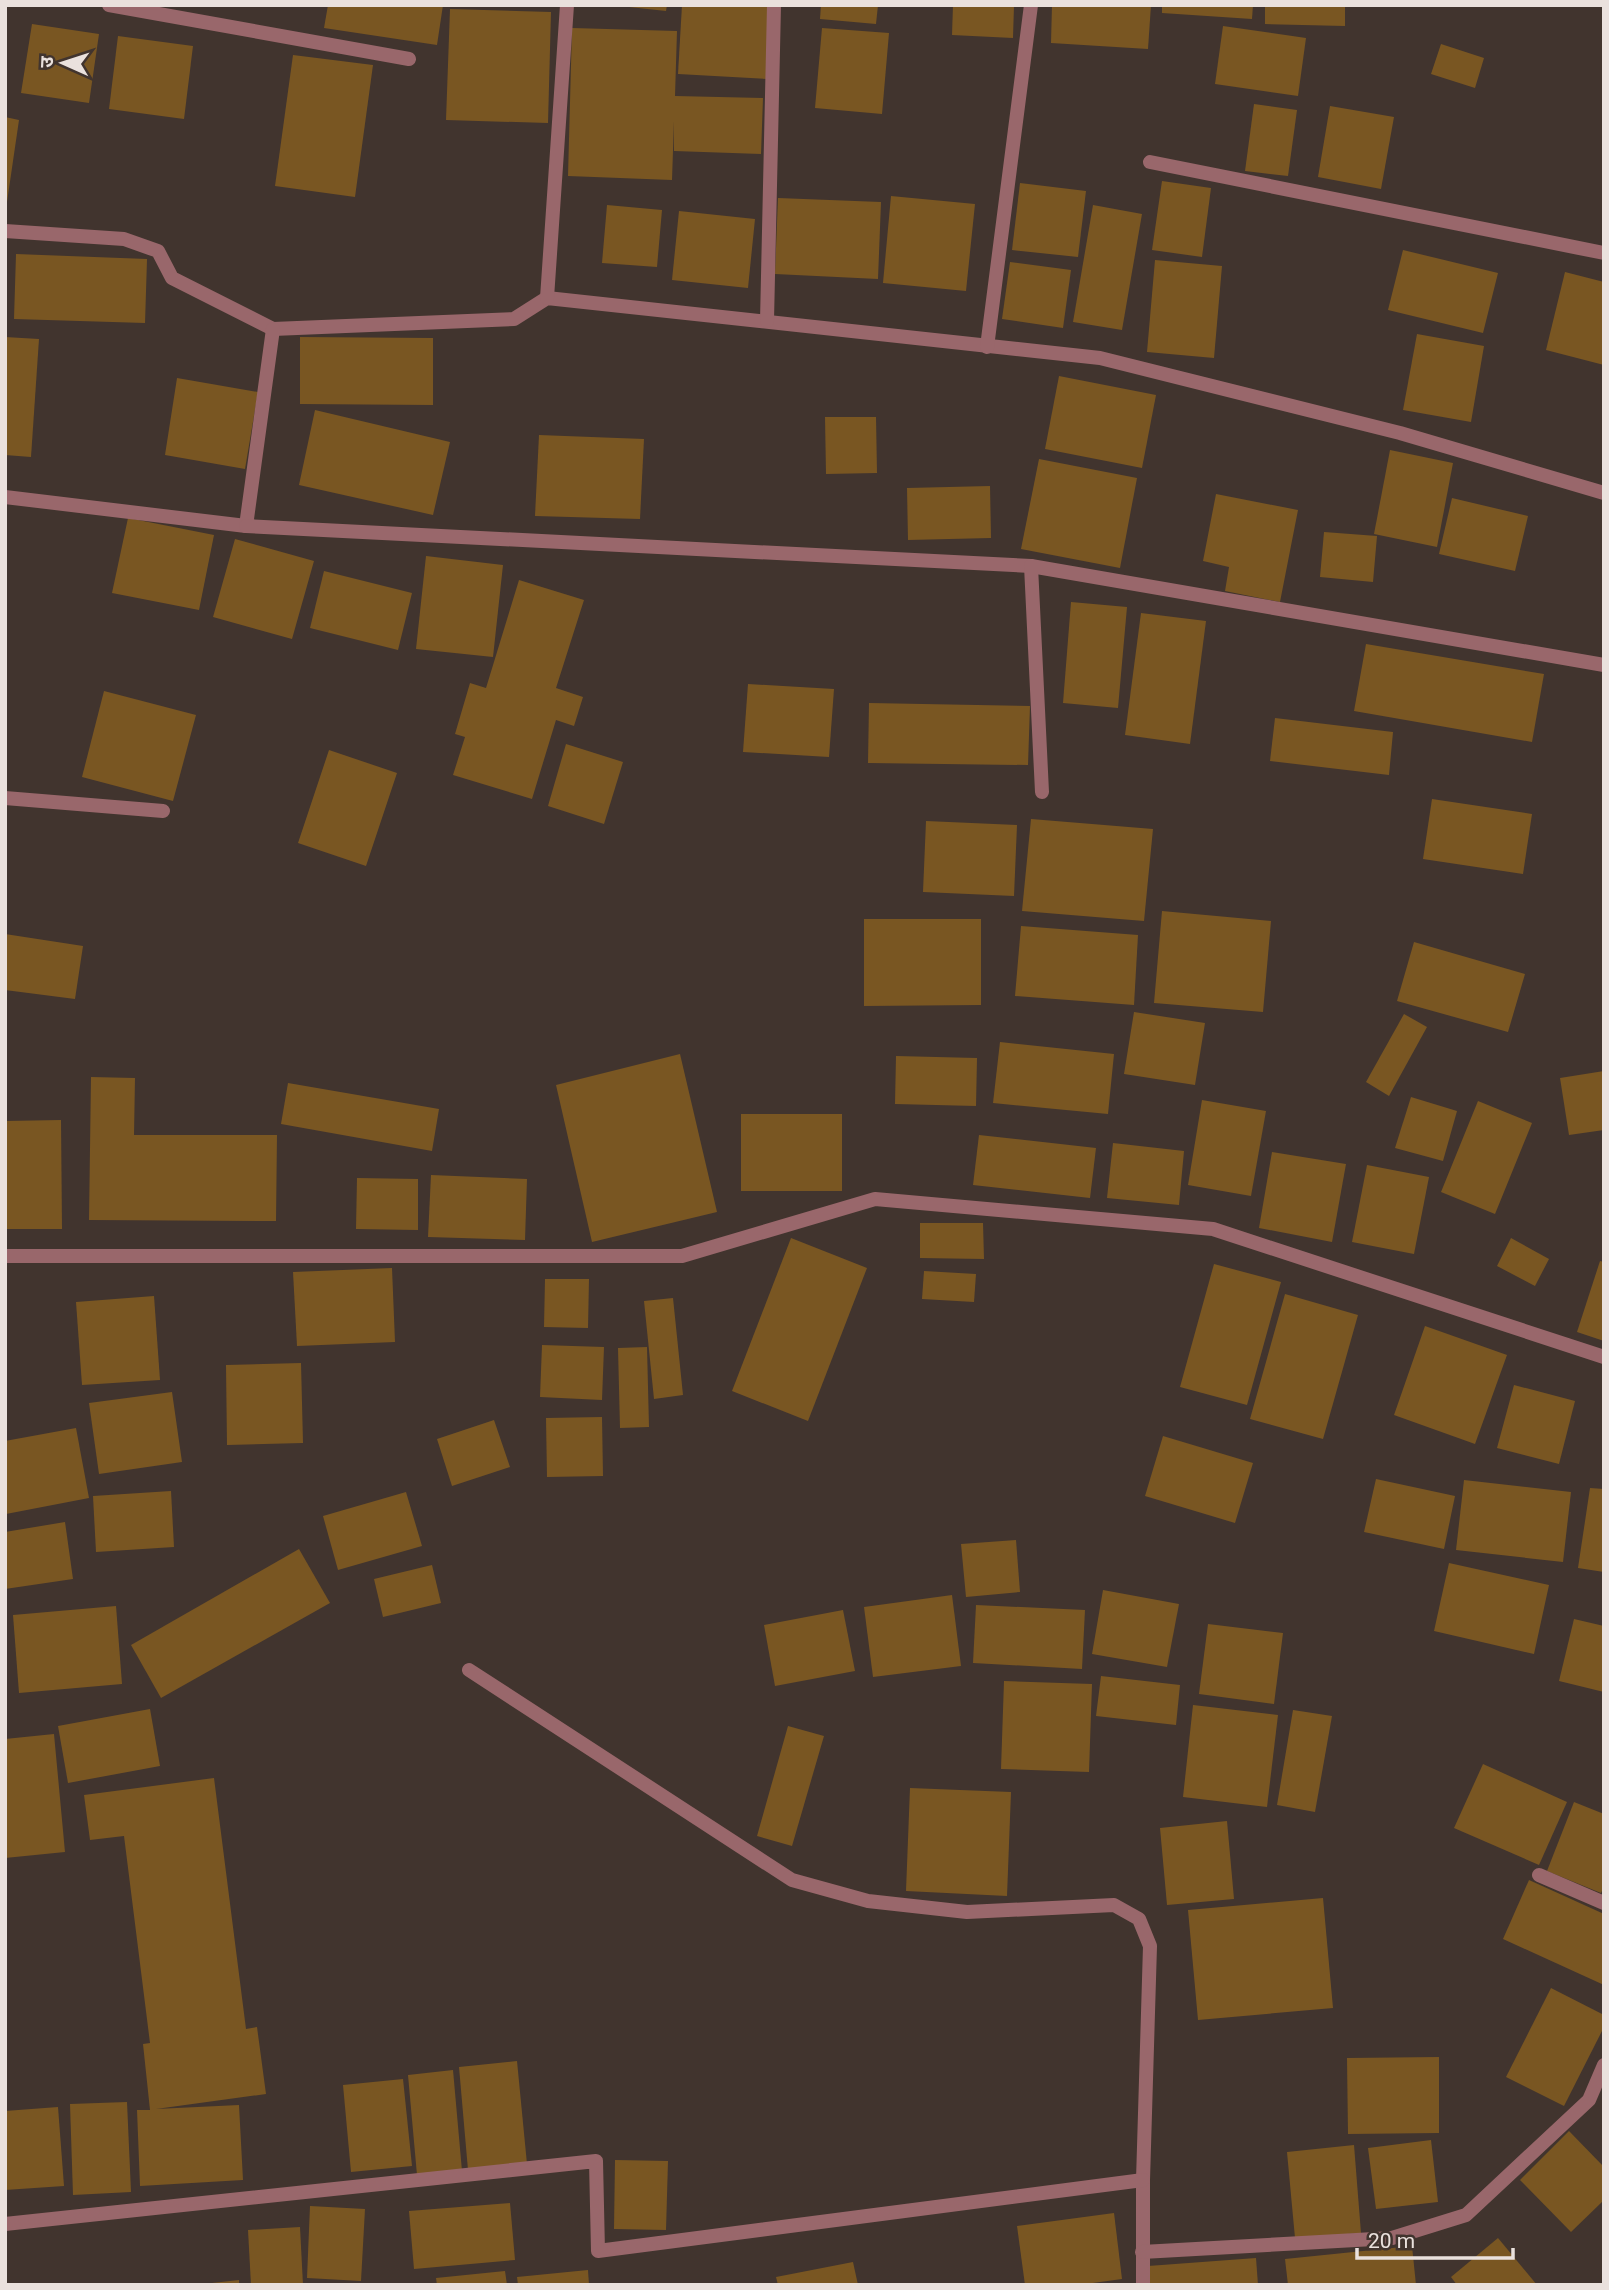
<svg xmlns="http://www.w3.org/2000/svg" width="1609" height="2290" font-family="Roboto,'Noto Sans Devanagari',sans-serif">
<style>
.building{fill:#795622}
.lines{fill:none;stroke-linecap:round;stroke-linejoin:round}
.street{stroke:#99676b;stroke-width:14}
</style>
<rect width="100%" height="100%" fill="#41342e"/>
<!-- building -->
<g class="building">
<polygon points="328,5 443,5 437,45 324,28"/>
<polygon points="629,5 667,5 666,11 629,7"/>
<polygon points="682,5 771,5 767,79 678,74"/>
<polygon points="821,5 878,5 876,24 820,19"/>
<polygon points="953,5 1014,5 1013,38 952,35"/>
<polygon points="1052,5 1151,5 1148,49 1051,43"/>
<polygon points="1162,5 1253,5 1252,19 1162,13"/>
<polygon points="1265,5 1345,5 1345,26 1265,24"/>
<polygon points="450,9 551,12 548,123 446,120"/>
<polygon points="32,24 99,34 89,103 21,93"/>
<polygon points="1223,26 1306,38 1298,96 1215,84"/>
<polygon points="572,28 677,31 675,96 763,98 761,154 674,151 674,121 672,180 568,176"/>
<polygon points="822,28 889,33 882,114 815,108"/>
<polygon points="118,36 193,46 184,119 109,109"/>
<polygon points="1441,44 1484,58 1475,88 1431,74"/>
<polygon points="293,55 373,65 355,197 275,186"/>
<polygon points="1254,104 1297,110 1288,176 1245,171"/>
<polygon points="1330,106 1394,117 1381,189 1318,177"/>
<polygon points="5,117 19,120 7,202 5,202"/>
<polygon points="1162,181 1211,188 1202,257 1152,250"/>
<polygon points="1020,183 1086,191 1078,257 1012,250"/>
<polygon points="891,196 975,204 966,291 883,283"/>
<polygon points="778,198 881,202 878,279 775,274"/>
<polygon points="607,205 662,210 657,267 602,263"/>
<polygon points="1093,205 1142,214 1122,330 1073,322"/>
<polygon points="679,211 755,219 748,288 672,280"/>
<polygon points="1403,250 1498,273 1483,333 1388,310"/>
<polygon points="16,254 147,259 145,323 14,319"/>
<polygon points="1155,260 1222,266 1214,358 1147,352"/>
<polygon points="1010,262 1071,270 1063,328 1002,319"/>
<polygon points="1565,272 1604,282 1604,365 1546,350"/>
<polygon points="1417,334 1484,346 1471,422 1403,410"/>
<polygon points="5,337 39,339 31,457 5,455"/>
<polygon points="300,337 433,338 433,405 300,404"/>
<polygon points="1059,376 1156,395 1142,468 1045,449"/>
<polygon points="177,378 258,392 245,469 165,455"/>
<polygon points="315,410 450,442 433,515 299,485"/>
<polygon points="825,417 876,417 877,473 826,474"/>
<polygon points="539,435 644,439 640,519 535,516"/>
<polygon points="1390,450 1453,463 1437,547 1374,534"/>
<polygon points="1039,459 1137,478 1120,568 1021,549"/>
<polygon points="990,486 991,538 908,540 907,488"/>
<polygon points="1216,494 1298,510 1280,602 1225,591 1229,567 1203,561"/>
<polygon points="1452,498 1528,516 1515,571 1439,554"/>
<polygon points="128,518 214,535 199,610 112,593"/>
<polygon points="1324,532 1377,536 1373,582 1320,577"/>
<polygon points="235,539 314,561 292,639 213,617"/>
<polygon points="426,556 503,565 493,657 416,649"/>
<polygon points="324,571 412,593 398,650 310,628"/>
<polygon points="519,580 584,600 556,688 583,697 574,726 556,720 532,799 453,775 465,737 455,734 470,683 486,688"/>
<polygon points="1071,602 1127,607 1118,708 1063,703"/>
<polygon points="1141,613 1206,621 1190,744 1125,735"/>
<polygon points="1366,644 1544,674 1532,742 1354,711"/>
<polygon points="748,684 834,689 829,757 743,752"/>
<polygon points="104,691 196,715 173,801 82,777"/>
<polygon points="869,703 1030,706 1028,765 868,763"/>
<polygon points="1275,718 1393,732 1389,775 1270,761"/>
<polygon points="566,744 623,762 604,824 548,806"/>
<polygon points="329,750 397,773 366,866 298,843"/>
<polygon points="1432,799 1532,814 1523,874 1423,859"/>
<polygon points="1031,819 1153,829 1144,921 1022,911"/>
<polygon points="926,821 1017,825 1014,896 923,892"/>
<polygon points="1162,911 1271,921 1263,1012 1154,1003"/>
<polygon points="864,919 981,919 981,1005 864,1006"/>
<polygon points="1021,926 1138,935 1134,1005 1015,996"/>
<polygon points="5,934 83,946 75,999 5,990"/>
<polygon points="1414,942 1525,974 1508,1032 1397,1001"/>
<polygon points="1134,1012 1205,1023 1195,1085 1124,1074"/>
<polygon points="1404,1014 1427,1027 1389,1096 1366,1082"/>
<polygon points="1000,1042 1114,1054 1108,1114 993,1103"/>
<polygon points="680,1054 717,1212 592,1242 556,1085"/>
<polygon points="896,1056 977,1058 976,1106 895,1104"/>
<polygon points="1604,1071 1604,1130 1569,1135 1560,1078"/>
<polygon points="91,1077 135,1078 134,1135 277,1135 276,1221 89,1220"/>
<polygon points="288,1083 439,1109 432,1151 281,1124"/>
<polygon points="1411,1097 1457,1111 1443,1161 1395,1148"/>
<polygon points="1202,1100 1266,1111 1251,1196 1188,1185"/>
<polygon points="1478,1101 1532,1123 1495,1214 1441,1192"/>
<rect x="741" y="1114" width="101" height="77"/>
<polygon points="61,1120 62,1229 5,1229 5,1121"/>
<polygon points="979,1135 1096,1148 1090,1198 973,1185"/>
<polygon points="1113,1143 1184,1151 1179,1205 1107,1198"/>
<polygon points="1272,1152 1346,1164 1332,1242 1259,1228"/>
<polygon points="1367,1165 1429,1177 1414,1254 1352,1242"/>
<polygon points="431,1175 527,1179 525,1240 428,1237"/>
<polygon points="357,1178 418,1179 418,1230 356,1229"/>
<polygon points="920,1223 983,1223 984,1259 920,1258"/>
<polygon points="791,1238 867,1268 808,1421 732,1391"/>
<polygon points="1511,1238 1549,1259 1535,1286 1497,1266"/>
<polygon points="1600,1261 1604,1262 1604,1341 1577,1332"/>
<polygon points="1214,1264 1281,1282 1247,1405 1180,1387"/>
<polygon points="392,1268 395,1342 297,1346 293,1272"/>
<polygon points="924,1271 976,1274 974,1302 922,1299"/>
<polygon points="545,1279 589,1279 588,1328 544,1327"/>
<polygon points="1285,1294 1358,1315 1323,1439 1250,1419"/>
<polygon points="154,1296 160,1380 82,1385 76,1302"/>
<polygon points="673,1298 683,1395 654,1399 644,1301"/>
<polygon points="1425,1326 1507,1355 1475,1444 1394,1415"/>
<polygon points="542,1345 604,1347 602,1400 540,1397"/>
<polygon points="647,1347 649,1427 620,1428 618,1348"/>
<polygon points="301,1363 303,1443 227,1445 226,1365"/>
<polygon points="1514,1385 1575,1401 1559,1464 1497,1448"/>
<polygon points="172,1392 182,1462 99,1474 89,1403"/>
<polygon points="602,1417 603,1476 547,1477 546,1418"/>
<polygon points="494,1420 510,1467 452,1486 437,1439"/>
<polygon points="76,1428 89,1498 6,1514 5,1441"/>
<polygon points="1163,1436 1253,1463 1235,1523 1145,1496"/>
<polygon points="1376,1479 1455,1496 1444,1549 1364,1532"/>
<polygon points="1464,1480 1571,1492 1563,1562 1456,1550"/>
<polygon points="1590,1488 1604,1489 1604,1572 1578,1568"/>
<polygon points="171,1491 174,1547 96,1552 93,1496"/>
<polygon points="406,1492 422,1546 338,1570 323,1516"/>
<polygon points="65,1522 73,1579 5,1589 5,1532"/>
<polygon points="1016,1540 1020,1592 966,1597 961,1544"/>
<polygon points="299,1549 330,1603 161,1698 131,1645"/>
<polygon points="1449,1563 1549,1585 1534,1654 1434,1631"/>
<polygon points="432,1565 441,1603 383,1617 374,1579"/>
<polygon points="1103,1590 1179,1604 1167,1667 1092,1654"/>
<polygon points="952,1595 961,1666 873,1677 864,1607"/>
<polygon points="976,1605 1085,1610 1082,1669 973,1663"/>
<polygon points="116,1606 122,1684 19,1693 13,1615"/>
<polygon points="843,1610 855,1671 775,1686 764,1625"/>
<polygon points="1574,1619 1604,1626 1604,1692 1559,1681"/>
<polygon points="1208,1624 1283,1633 1274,1704 1199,1694"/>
<polygon points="1101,1676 1180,1685 1176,1725 1096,1716"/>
<polygon points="1004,1681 1092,1684 1089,1772 1001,1769"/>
<polygon points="1193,1705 1278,1715 1267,1807 1183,1797"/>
<polygon points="150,1709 160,1766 68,1783 58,1726"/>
<polygon points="1293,1710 1332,1716 1315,1812 1277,1805"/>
<polygon points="788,1726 824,1736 792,1846 757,1836"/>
<polygon points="54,1734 65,1852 5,1858 5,1739"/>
<polygon points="1483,1764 1567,1802 1539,1865 1454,1828"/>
<polygon points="214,1778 246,2029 257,2027 266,2094 156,2109 239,2105 243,2180 140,2186 137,2110 150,2110 143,2044 150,2043 124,1836 90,1840 84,1795"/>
<polygon points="910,1788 1011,1792 1007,1896 906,1891"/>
<polygon points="1574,1802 1604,1814 1604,1886 1601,1893 1547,1871"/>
<polygon points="1227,1821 1234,1899 1167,1905 1160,1828"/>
<polygon points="1529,1880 1604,1914 1604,1985 1503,1939"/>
<polygon points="1323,1898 1333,2008 1198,2020 1188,1910"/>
<polygon points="1551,1988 1604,2015 1604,2027 1564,2106 1506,2077"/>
<polygon points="1439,2057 1439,2133 1348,2134 1347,2058"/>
<polygon points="517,2061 527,2164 468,2170 459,2067"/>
<polygon points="453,2070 462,2171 417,2175 408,2075"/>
<polygon points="403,2079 412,2166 351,2172 343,2085"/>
<polygon points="127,2102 131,2192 73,2195 70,2104"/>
<polygon points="58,2107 64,2186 5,2190 5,2111"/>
<polygon points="1569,2131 1604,2167 1604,2200 1571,2232 1520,2180"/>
<polygon points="1431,2140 1438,2202 1376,2209 1368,2148"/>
<polygon points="1354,2145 1361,2233 1295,2238 1287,2152"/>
<polygon points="615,2160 668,2161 666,2230 614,2229"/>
<polygon points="510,2203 515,2260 414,2269 409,2211"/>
<polygon points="310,2206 365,2209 361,2281 307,2278"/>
<polygon points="1114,2213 1122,2279 1078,2285 1025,2285 1017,2226"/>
<polygon points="300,2227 303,2285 251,2285 248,2230"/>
<polygon points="1498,2238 1537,2285 1457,2285 1451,2277"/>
<polygon points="1412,2246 1416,2285 1288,2285 1285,2259"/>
<polygon points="1256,2258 1258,2285 1149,2285 1148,2266"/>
<polygon points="853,2262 858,2285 778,2285 776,2277"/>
<polygon points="588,2270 589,2285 518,2285 517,2277"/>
<polygon points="505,2271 507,2285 437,2285 436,2278"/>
<polygon points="239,2280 239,2285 212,2285 212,2283"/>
</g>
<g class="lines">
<!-- street -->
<g class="street">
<polyline points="109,5 409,59"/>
<polyline points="1150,162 1604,253"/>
<polyline points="5,231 124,239 158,251 172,278 273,329 514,319 547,298 1100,358 1400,433 1604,493"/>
<polyline points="547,298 567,5"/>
<polyline points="767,321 774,5"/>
<polyline points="987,347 1031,5"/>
<polyline points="5,497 246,526 273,329"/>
<polyline points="246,526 1031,566"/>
<polyline points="1042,792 1031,566 1604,665"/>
<polyline points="5,798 163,811"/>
<polyline points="5,1256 682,1256 875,1199 1213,1229 1604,1357"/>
<polyline points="469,1670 792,1880 868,1901 967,1912 1114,1905 1139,1919 1150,1946 1143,2180 1143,2285"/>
<polyline points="1539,1875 1604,1903"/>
<polyline points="5,2224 596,2161 598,2251 1143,2180"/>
<polyline points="1142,2252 1392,2238 1466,2215 1589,2100 1604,2065"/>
</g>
</g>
<!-- border -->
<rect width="1609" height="2290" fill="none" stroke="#eae1dd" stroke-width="14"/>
<!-- north arrow -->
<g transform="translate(63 63) rotate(273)" stroke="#41342e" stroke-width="5" paint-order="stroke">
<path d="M0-5L12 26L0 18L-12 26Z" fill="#eae1dd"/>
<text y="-10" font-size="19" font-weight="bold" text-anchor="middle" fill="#eae1dd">उ</text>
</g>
<!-- scale -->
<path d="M1357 2248v10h156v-10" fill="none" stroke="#eae1dd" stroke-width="3.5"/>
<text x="1368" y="2248" font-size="21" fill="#eae1dd" stroke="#41342e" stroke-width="5" paint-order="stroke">20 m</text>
</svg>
